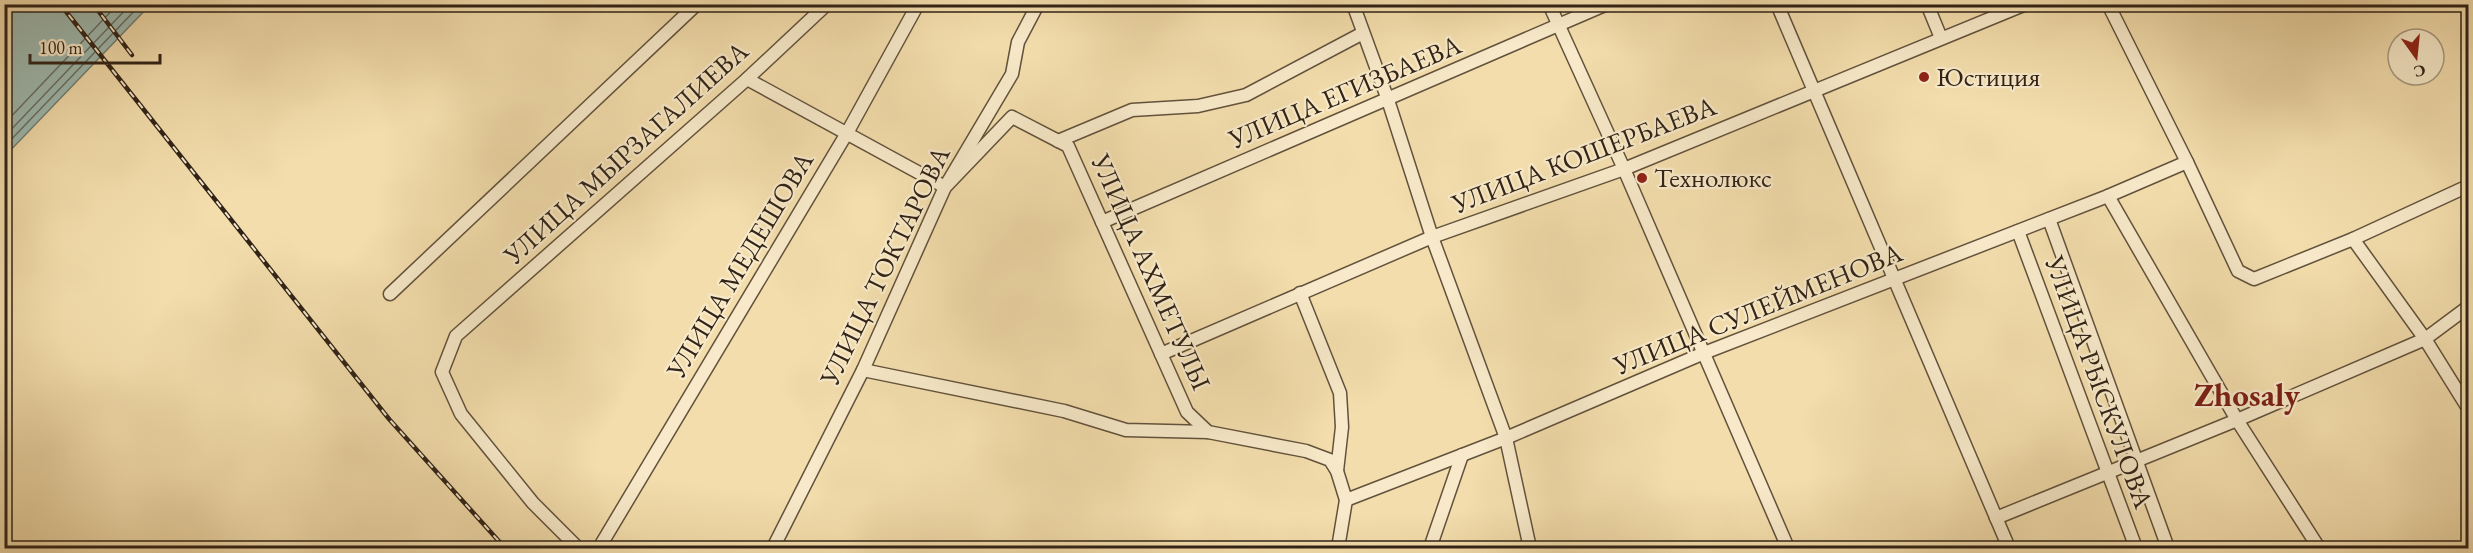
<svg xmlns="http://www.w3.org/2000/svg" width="2473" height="553" font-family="'EB Garamond',serif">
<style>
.water{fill:#9dbab1;stroke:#727e73;stroke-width:1.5}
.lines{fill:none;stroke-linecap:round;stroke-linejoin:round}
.shore{stroke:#676e64;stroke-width:1.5}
.minor-casing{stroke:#62523c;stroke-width:15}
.minor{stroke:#f7e9c9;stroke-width:12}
.rail-casing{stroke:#312317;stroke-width:4.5}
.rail{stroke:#f7e9c9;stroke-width:2;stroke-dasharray:7;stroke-linecap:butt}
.poi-dot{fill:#8f2418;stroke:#f7e9c9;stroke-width:2}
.labels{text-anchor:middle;stroke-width:4.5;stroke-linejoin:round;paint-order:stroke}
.poi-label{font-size:27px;fill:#312317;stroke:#f7e9c9;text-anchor:start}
.street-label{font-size:27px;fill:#312317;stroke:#f7e9c9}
.district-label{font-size:33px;font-weight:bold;fill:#7a1f14;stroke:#f7e9c9}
</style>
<rect width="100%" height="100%" fill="#f3ddac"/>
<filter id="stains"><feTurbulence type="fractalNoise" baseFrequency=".00333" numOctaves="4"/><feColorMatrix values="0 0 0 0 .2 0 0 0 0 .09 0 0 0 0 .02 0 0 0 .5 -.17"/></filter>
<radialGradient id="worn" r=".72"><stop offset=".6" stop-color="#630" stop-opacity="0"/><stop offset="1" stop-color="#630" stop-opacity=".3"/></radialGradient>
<!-- water -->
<polygon class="water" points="5,4 150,5 5,156 4,5"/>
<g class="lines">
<!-- shore -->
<g class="shore">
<polyline points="4,124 118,4"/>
<polyline points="4,137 131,4"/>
<polyline points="4,147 141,4"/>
</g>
<!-- minor casing -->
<g class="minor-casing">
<g id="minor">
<polyline points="1353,4 1388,100 1432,237 1506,438 1530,548"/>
<polyline points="1549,4 1624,169 1788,548"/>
<polyline points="1777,4 2009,548"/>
<polyline points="1927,4 1941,38"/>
<polyline points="2108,4 2187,162 2238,271 2254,279 2353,239 2425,339 2468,408"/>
<polyline points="747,79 945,187 1012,117 1068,146 1187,412 1208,432 1306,451 1330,460 1337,471 1346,500 1338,548"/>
<polyline points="1058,141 1132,110 1198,106 1246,95 1363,33"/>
<polyline points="2108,196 2237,420 2319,548"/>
<polyline points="2049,219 2168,548"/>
<polyline points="1102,222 1607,4"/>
<polyline points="2018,231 2136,548"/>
<polyline points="2353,239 2468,186"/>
<polyline points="1300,293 1340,393 1342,427 1337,471"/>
<polyline points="390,294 697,4"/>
<polyline points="1161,354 1432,237 1624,169 2026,4"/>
<polyline points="863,370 1064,411 1126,430 1208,432"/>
<polyline points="1346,500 1506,438 1704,353 2108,196 2187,162"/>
<polyline points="1996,518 2237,420 2425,339 2468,307"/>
<polyline points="578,548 533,503 461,414 442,372 456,336 747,79 827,4"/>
<polyline points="599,548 847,133 918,4"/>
<polyline points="773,548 863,370 945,187 1012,74 1018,42 1038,4"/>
<polyline points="1430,548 1462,455"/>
</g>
</g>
<!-- minor -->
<use href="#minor" class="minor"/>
<!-- rail casing -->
<g class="rail-casing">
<g id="rail">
<polyline points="60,4 389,419 505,548"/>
<polyline points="93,4 132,55"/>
</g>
</g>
<!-- rail -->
<use href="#rail" class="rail"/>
</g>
<!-- markers -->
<g class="poi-dot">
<circle cx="1924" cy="77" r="6"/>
<circle cx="1642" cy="178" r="6"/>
</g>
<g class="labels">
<!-- poi labels -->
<g class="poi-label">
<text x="1936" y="86">Юстиция</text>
<text x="1654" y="187">Технолюкс</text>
</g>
<!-- street labels -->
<g class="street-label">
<text transform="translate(1345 92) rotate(-23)" y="9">УЛИЦА ЕГИЗБАЕВА</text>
<text transform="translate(626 153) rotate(-42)" y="9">УЛИЦА МЫРЗАГАЛИЕВА</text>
<text transform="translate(1584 155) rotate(-21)" y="9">УЛИЦА КОШЕРБАЕВА</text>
<text transform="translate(740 265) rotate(-59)" y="9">УЛИЦА МЕДЕШОВА</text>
<text transform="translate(885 266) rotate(-64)" y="9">УЛИЦА ТОКТАРОВА</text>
<text transform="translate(1151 272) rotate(66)" y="9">УЛИЦА АХМЕТУЛЫ</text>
<text transform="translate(1758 309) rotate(-22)" y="9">УЛИЦА СУЛЕЙМЕНОВА</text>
<text transform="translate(2099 382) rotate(70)" y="9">УЛИЦА РЫСКУЛОВА</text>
</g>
<!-- district labels -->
<g class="district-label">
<text x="2247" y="406">Zhosaly</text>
</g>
</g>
<!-- margin -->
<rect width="2473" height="553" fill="none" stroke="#f3ddac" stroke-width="24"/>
<rect x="6" y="6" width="2461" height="541" fill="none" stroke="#312317" stroke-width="3"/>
<rect x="12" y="12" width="2449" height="529" fill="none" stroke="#312317" stroke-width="1.5"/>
<!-- north arrow -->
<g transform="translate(2416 57) rotate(165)"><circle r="28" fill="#f7e9c9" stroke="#a89a82" stroke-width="1.5"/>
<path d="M0-4.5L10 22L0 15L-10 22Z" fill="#8f2418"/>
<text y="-9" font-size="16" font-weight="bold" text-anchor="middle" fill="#312317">С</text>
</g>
<!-- scale -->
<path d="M30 54v9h130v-9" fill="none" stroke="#312317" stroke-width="3"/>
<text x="39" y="54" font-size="18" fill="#312317" stroke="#f7e9c9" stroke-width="4.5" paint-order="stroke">100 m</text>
<rect width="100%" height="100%" filter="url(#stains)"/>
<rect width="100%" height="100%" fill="url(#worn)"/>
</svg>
